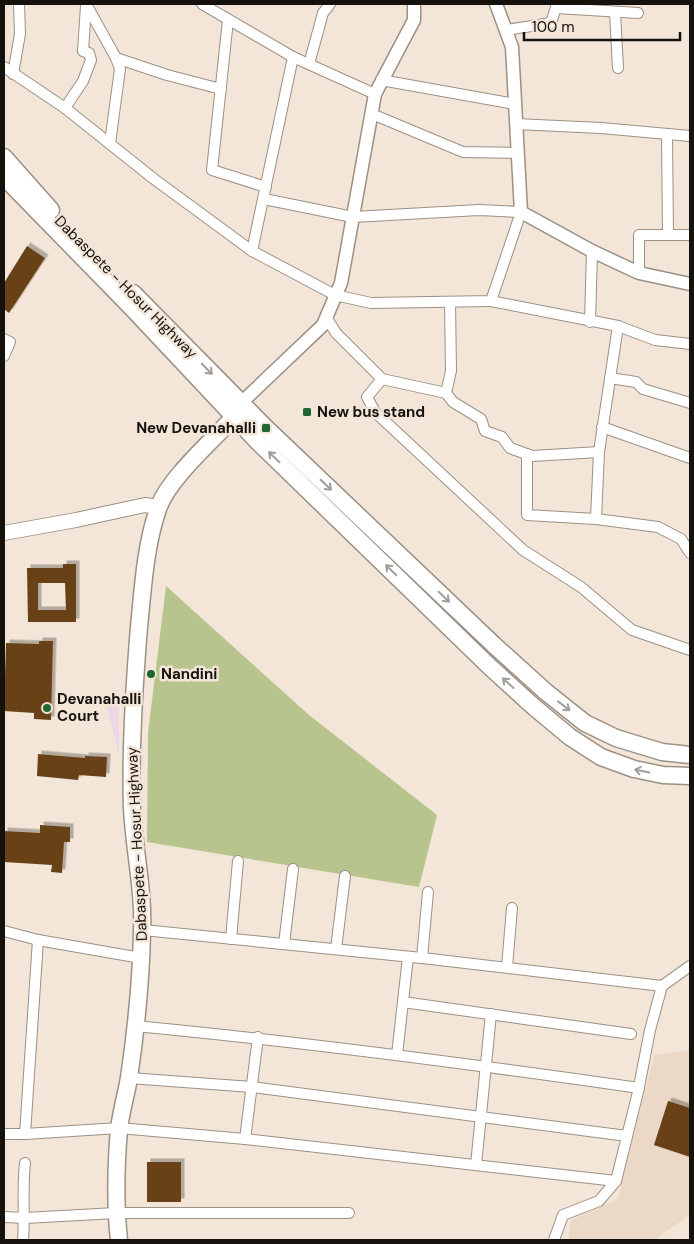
<svg xmlns="http://www.w3.org/2000/svg" width="694" height="1244" font-family="'DM Sans',sans-serif">
<style>
.commercial{fill:#ecd7e6}
.built{fill:#ebd8c6}
.green{fill:#b7c48d}
.building{fill:#674217;fill-rule:evenodd;filter:url(#shadow)}
.lines{fill:none;stroke-linecap:round;stroke-linejoin:round}
.minor-casing{stroke:#9c9084;stroke-width:12}
.tertiary-casing{stroke:#9c9084;stroke-width:15}
.secondary-casing{stroke:#9c9084;stroke-width:16}
.primary-casing{stroke:#9c9084;stroke-width:19}
.minor{stroke:#fff;stroke-width:10}
.tertiary{stroke:#fff;stroke-width:12}
.secondary{stroke:#fff;stroke-width:14}
.primary{stroke:#fff;stroke-width:16}
.oneway{stroke:#a1a09e}
.poi-dot{fill:#1f6632;stroke:#f3e6d9;stroke-width:2}
.labels{text-anchor:middle;stroke-width:5;stroke-linejoin:round;paint-order:stroke}
.street-label{font-size:15px;fill:#15110d;stroke:#f3e6d9}
.poi-label{font-size:15px;font-weight:bold;fill:#15110d;stroke:#f3e6d9;text-anchor:start}
</style>
<defs>
<filter id="shadow"><feDropShadow dx="3.5" dy="-3.5" stdDeviation="0" flood-color="#0004"/></filter>
</defs>
<rect width="100%" height="100%" fill="#f3e6d9"/>
<!-- commercial -->
<polygon class="commercial" points="104,698 119,699 119,754"/>
<!-- built -->
<polygon class="built" points="690,1050 690,1215 657,1238 658,1240 568,1240 571,1220 618,1199 654,1055"/>
<!-- green -->
<polygon class="green" points="166,586 309,715 437,815 419,887 147,842 148,733"/>
<!-- building -->
<g class="building">
<polygon points="27,246 45,258 9,313 4,309 4,283"/>
<path d="M63,564H76V622H28L27,568H63ZM38,583H65L66,610H38Z"/>
<polygon points="39,641 53,641 51,720 34,719 34,713 4,711 6,643 39,644"/>
<polygon points="38,754 85,758 85,756 107,757 106,777 79,775 78,780 37,776"/>
<polygon points="40,825 70,827 70,842 64,842 62,873 51,872 52,865 4,862 4,831 40,833"/>
<polygon points="668,1101 690,1108 690,1157 654,1145"/>
<rect x="147" y="1162" width="34" height="40"/>
</g>
<g class="lines">
<!-- minor casing -->
<g class="minor-casing">
<g id="minor">
<polyline points="86,4 116,58 120,69 110,143"/>
<polyline points="202,4 293,57 375,94"/>
<polyline points="557,8 638,13"/>
<polyline points="615,12 618,68"/>
<polyline points="228,20 212,170 266,187"/>
<polyline points="506,30 551,23 557,4"/>
<polyline points="116,58 167,75 221,89"/>
<polyline points="309,64 323,13 330,4"/>
<polyline points="4,67 65,108 154,179 252,251 335,295 371,303 491,301 521,212 479,210 353,217 264,199"/>
<polyline points="13,74 20,34 19,4"/>
<polyline points="381,80 515,104"/>
<polyline points="65,108 83,81 91,60 89,53 83,51 86,6"/>
<polyline points="372,114 463,152 518,153"/>
<polyline points="516,124 601,128 690,136"/>
<polyline points="667,134 668,235"/>
<polyline points="252,251 293,57"/>
<polyline points="639,273 639,235 690,235"/>
<polyline points="491,301 618,326 599,452 596,519"/>
<polyline points="326,317 336,333 382,379 446,393 451,371 450,302"/>
<polyline points="590,322 592,251"/>
<polyline points="618,326 655,340 690,344"/>
<polyline points="4,339 10,342 4,356"/>
<polyline points="610,378 636,382 643,389 690,403"/>
<polyline points="382,379 367,397 375,412 523,550 581,587 632,630 690,650"/>
<polyline points="446,393 453,402 481,419 485,431 502,437 510,448 532,456 599,452"/>
<polyline points="602,427 690,458"/>
<polyline points="527,454 527,515 596,519 658,527 681,539 690,553"/>
<polyline points="143,930 422,958 662,986"/>
<polyline points="4,931 38,940 141,958"/>
<polyline points="231,939 238,861"/>
<polyline points="284,944 293,869"/>
<polyline points="336,949 345,876"/>
<polyline points="422,958 428,892"/>
<polyline points="507,967 512,908"/>
<polyline points="403,1002 631,1034"/>
<path d="M135,1026C304,1042 471,1064 639,1088"/>
<polyline points="397,1055 408,957"/>
<polyline points="129,1078 252,1087 627,1136"/>
<polyline points="4,1134 25,1134 119,1128 245,1139 616,1181"/>
<polyline points="25,1134 38,940"/>
<polyline points="245,1139 258,1037"/>
<polyline points="476,1165 491,1014"/>
<polyline points="4,1217 25,1218 116,1213 349,1213"/>
<path d="M23,1240C25,1214 22,1188 25,1163"/>
<polyline points="554,1240 563,1215 599,1201 616,1181 638,1092 650,1030 662,986 690,966"/>
</g>
</g>
<!-- tertiary casing -->
<g class="tertiary-casing">
<g id="tertiary">
<polyline points="496,4 512,47 521,212 592,251 639,273 690,284"/>
<polyline points="241,403 323,325 341,283 375,94 414,20 414,4"/>
</g>
</g>
<!-- secondary casing -->
<g class="secondary-casing">
<polyline id="secondary" points="4,533 76,520 145,505 158,507"/>
</g>
<!-- primary casing -->
<g class="primary-casing">
<g id="primary">
<polyline points="4,157 51,210"/>
<polyline points="4,177 132,308 258,442 490,667 534,707 570,737 601,757 634,769 663,775 690,776"/>
<polyline points="133,293 266,428 494,645 546,692 585,723 616,738 662,752 690,755"/>
<path d="M119,1240C115,1204 116,1165 119,1129C121,1112 126,1095 129,1078C136,1030 141,981 142,932C144,891 134,849 132,808C130,748 134,688 139,627C143,588 145,547 158,509C167,480 213,440 234,417L239,407"/>
</g>
</g>
<!-- minor -->
<use href="#minor" class="minor"/>
<!-- tertiary -->
<use href="#tertiary" class="tertiary"/>
<!-- secondary -->
<use href="#secondary" class="secondary"/>
<!-- primary -->
<use href="#primary" class="primary"/>
</g>
<!-- one-way arrows -->
<defs><path id="oneway-shaft" d="M-6 0H5M1.5-3L5.5 0L1.5 3" fill="none" stroke-width="1.6" stroke-linecap="round" stroke-linejoin="round" transform="scale(1.25)"/></defs>
<g class="oneway">
<use href="#oneway-shaft" transform="translate(207 369) rotate(45)"/>
<use href="#oneway-shaft" transform="translate(274 457) rotate(-136)"/>
<use href="#oneway-shaft" transform="translate(326 485) rotate(44)"/>
<use href="#oneway-shaft" transform="translate(391 570) rotate(-136)"/>
<use href="#oneway-shaft" transform="translate(444 597) rotate(44)"/>
<use href="#oneway-shaft" transform="translate(508 683) rotate(-138)"/>
<use href="#oneway-shaft" transform="translate(564 706) rotate(38)"/>
<use href="#oneway-shaft" transform="translate(642 771) rotate(-169)"/>
</g>
<!-- markers -->
<g class="poi-dot">
<rect x="302" y="407" width="10" height="10" rx="2.5"/>
<rect x="261" y="423" width="10" height="10" rx="2.5"/>
<circle cx="151" cy="674" r="5"/>
<circle cx="47" cy="708" r="5"/>
</g>
<g class="labels">
<!-- street labels -->
<g class="street-label">
<text transform="translate(126 287) rotate(45)" y="5">Dabaspete - Hosur Highway</text>
<text transform="translate(137 844) rotate(-93)" y="5">Dabaspete - Hosur Highway</text>
</g>
<!-- poi labels -->
<g class="poi-label">
<text x="317" y="417">New bus stand</text>
<text x="256" y="433" text-anchor="end">New Devanahalli</text>
<text x="161" y="679">Nandini</text>
<text x="57" y="704">Devanahalli<tspan x="57" dy="17">Court</tspan></text>
</g>
</g>
<!-- border -->
<rect width="694" height="1244" fill="none" stroke="#15110d" stroke-width="10"/>
<!-- scale -->
<path d="M524 32v8h156v-8" fill="none" stroke="#15110d" stroke-width="2.5"/>
<text x="532" y="32" font-size="15" fill="#15110d" stroke="#f3e6d9" stroke-width="4" paint-order="stroke">100 m</text>
</svg>
